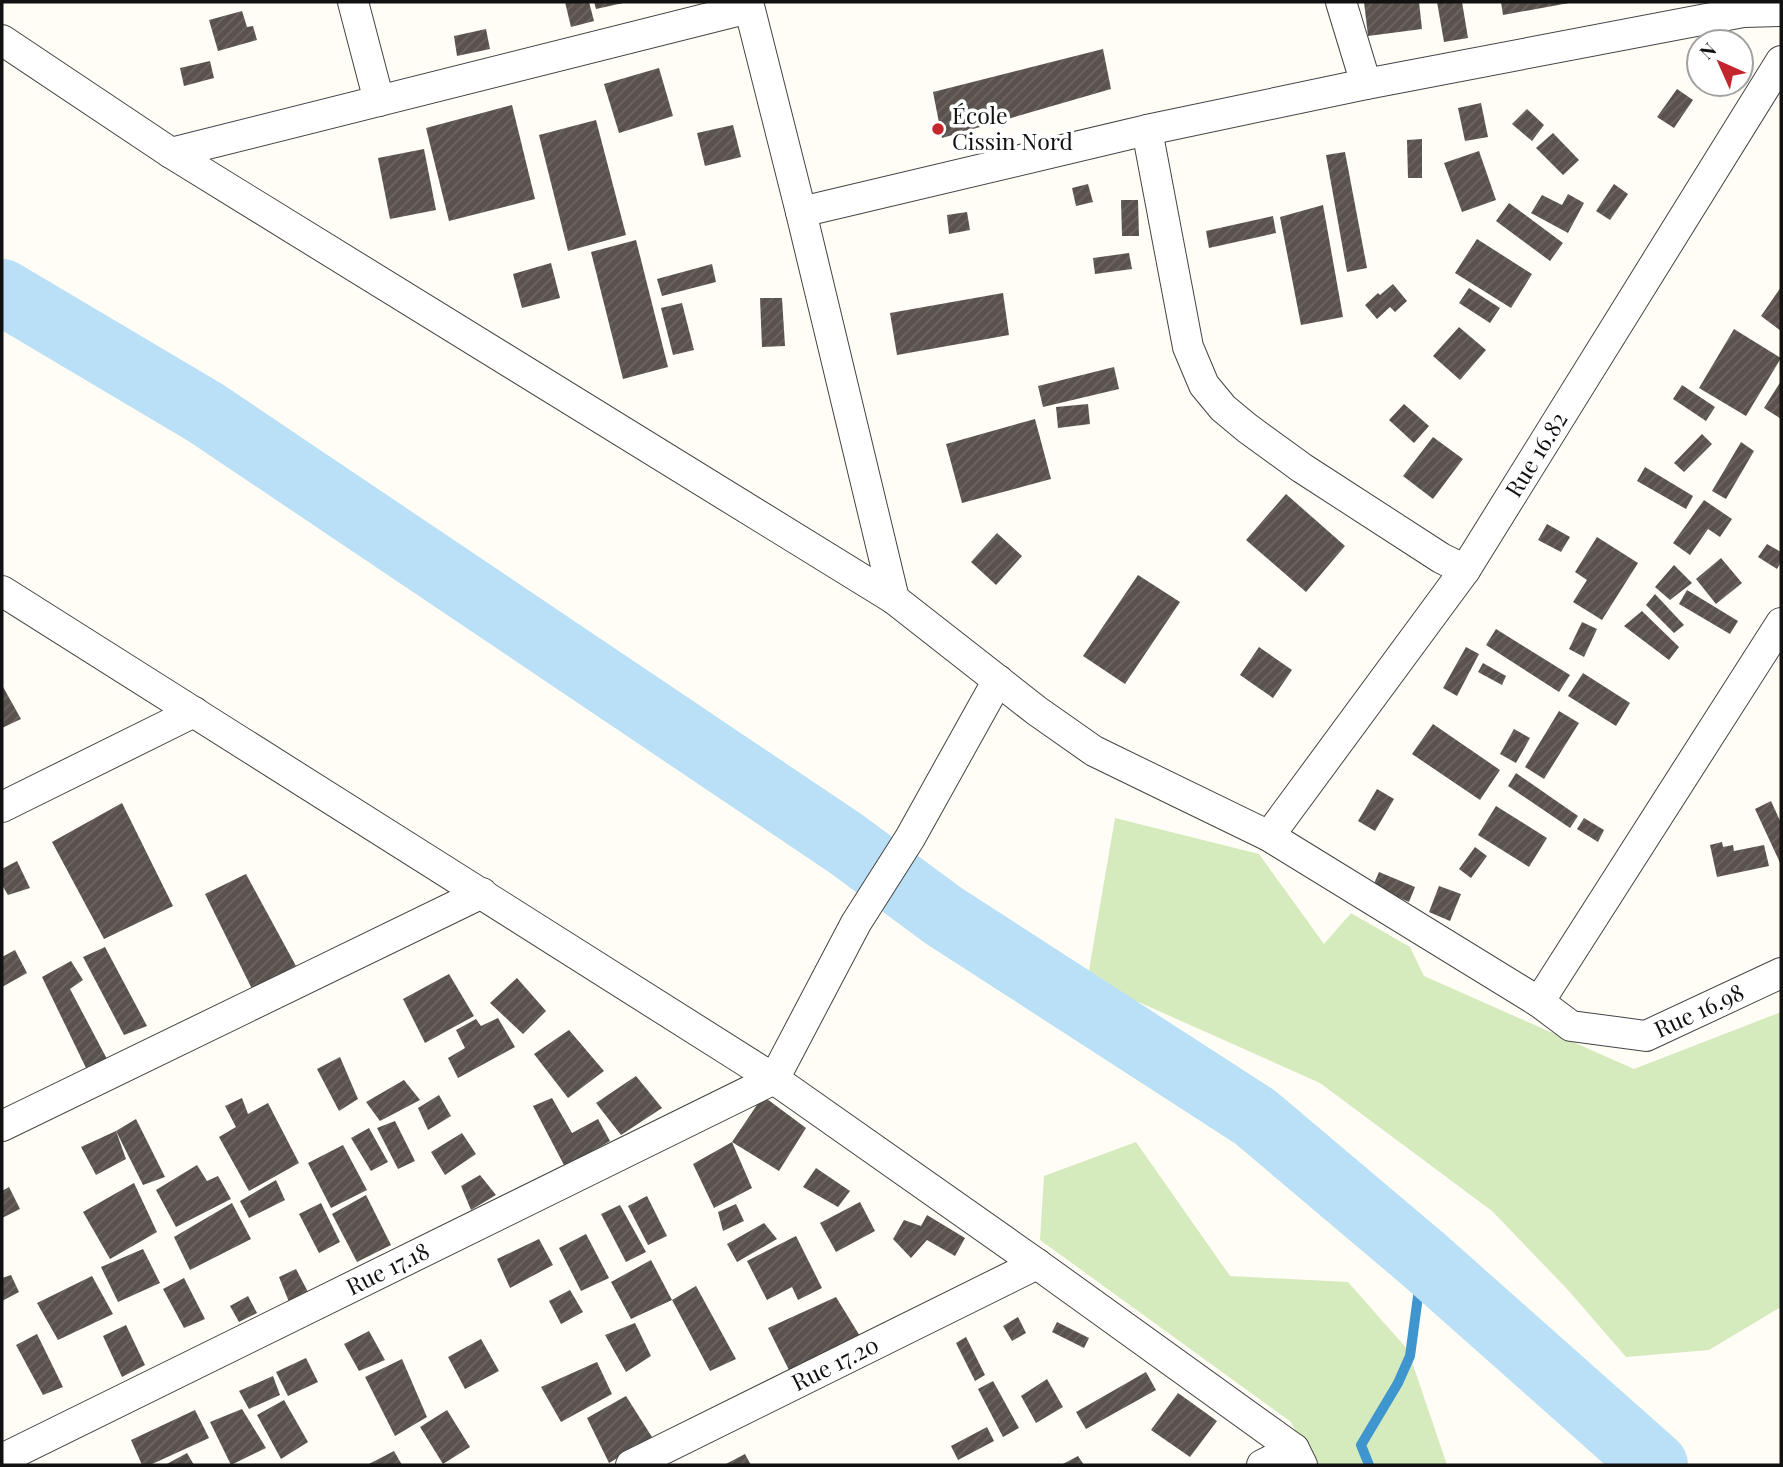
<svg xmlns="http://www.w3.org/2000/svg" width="1783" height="1467" font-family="'Playfair Display',serif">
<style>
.garden{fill:#d5ebbd}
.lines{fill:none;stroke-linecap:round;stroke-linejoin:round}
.stream{stroke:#3f96cf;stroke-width:10}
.river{stroke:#b9e0f7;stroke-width:66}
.building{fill:url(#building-hatch)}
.minor-casing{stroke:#444;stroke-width:32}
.minor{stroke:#fff;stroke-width:30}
.poi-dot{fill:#c4262e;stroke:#fff;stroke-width:2.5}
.labels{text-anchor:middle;stroke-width:7;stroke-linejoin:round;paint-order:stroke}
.poi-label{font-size:23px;fill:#111;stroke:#fff;text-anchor:start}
.street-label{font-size:23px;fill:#111;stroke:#fff}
</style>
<defs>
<pattern id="building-hatch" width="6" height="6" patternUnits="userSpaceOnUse" patternTransform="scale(1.75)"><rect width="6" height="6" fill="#5a524d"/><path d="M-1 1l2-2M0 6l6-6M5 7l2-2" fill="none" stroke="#6d6662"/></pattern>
</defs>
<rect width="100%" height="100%" fill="#fffdf5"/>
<!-- garden -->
<g class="garden">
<polygon points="1115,818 1259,854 1324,944 1351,913 1410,947 1424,976 1634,1069 1781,1012 1781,1307 1709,1350 1626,1357 1568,1290 1492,1211 1320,1083 1105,987 1089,970"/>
<polygon points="1136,1142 1230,1276 1348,1282 1408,1350 1447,1465 1314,1465 1291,1422 1040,1240 1044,1176"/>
</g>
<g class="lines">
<!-- stream -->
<polyline class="stream" points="1369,1465 1361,1445 1398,1383 1410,1356 1423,1259"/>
<!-- river -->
<polyline class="river" points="2,292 206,413 845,843 944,916 1255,1117 1423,1259 1655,1465"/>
</g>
<!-- building -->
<g class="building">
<polygon points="565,2 589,2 594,21 571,27"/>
<polygon points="594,2 623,2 623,3 596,9"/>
<polygon points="1364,2 1419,2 1422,29 1368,36"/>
<polygon points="1437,2 1462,2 1468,38 1444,42"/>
<polygon points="1501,2 1569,2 1569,3 1503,15"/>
<polygon points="242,11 247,27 253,26 257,40 218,51 209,20"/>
<polygon points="486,29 490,49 457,56 454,36"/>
<polygon points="1103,49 1111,89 942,138 933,92"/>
<polygon points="210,61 214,78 184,86 180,68"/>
<polygon points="659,68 673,116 619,133 604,84"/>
<polygon points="1677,89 1693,100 1674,128 1657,117"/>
<polygon points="1481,103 1488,137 1465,141 1458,108"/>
<polygon points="512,105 535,199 449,221 426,128"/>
<polygon points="1527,109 1544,125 1532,141 1512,124"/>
<polygon points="596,120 626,235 568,251 539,135"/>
<polygon points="733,125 741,157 705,166 697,133"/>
<polygon points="1553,133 1579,160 1563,175 1536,148"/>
<polygon points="1422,139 1422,178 1408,178 1407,140"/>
<polygon points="424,149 436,210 390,219 378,158"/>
<polygon points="1479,151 1496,200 1462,212 1444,163"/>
<polygon points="1345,152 1367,268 1347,272 1326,155"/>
<polygon points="1088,184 1093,202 1076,206 1072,188"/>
<polygon points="1614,184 1628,194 1610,220 1596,211"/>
<polygon points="1568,194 1584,203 1568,233 1531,213 1542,195 1562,205"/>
<polygon points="1121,200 1138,200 1139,236 1122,236"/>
<polygon points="1509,203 1563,243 1550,261 1496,221"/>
<polygon points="1323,205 1343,317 1301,325 1280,217"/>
<polygon points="967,212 970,230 949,234 947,215"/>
<polygon points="1273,216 1276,233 1209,248 1206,231"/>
<polygon points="1477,239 1532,274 1511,308 1455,273"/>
<polygon points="636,240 668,367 623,379 591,252"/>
<polygon points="1129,253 1132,269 1095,274 1093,258"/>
<polygon points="551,263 560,298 522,308 513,274"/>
<polygon points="712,264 716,282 662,296 657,279"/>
<polygon points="1393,284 1407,301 1395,312 1390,307 1377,319 1365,305 1378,293 1380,295"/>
<polygon points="1781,287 1781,331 1761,316"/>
<polygon points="1469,288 1500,308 1490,323 1459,303"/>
<polygon points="1003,293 1009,335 897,355 890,313"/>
<polygon points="760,298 782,298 785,346 762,347"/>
<polygon points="682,303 694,350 673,355 661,308"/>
<polygon points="1459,327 1486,350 1460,380 1433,356"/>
<polygon points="1734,329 1781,358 1746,416 1699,388"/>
<polygon points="1114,367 1119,389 1043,407 1038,386"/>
<polygon points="1781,381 1781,419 1764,408"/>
<polygon points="1682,385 1715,407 1706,421 1673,399"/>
<polygon points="1088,404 1090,424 1058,428 1056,407"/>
<polygon points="1404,404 1429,426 1414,443 1389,420"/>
<polygon points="1035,419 1051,479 962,503 946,444"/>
<polygon points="1702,434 1712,444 1684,472 1674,463"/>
<polygon points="1433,437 1463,459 1433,499 1403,476"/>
<polygon points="1741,442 1754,451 1726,499 1712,491"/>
<polygon points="1645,467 1693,496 1686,509 1637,481"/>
<polygon points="1286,494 1345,546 1306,592 1246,540"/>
<polygon points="1704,500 1732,519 1720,537 1708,529 1690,555 1673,543"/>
<polygon points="1547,524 1570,537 1561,552 1538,540"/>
<polygon points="997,533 1022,556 996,585 971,562"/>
<polygon points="1597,537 1638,563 1602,620 1573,602 1587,580 1575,572"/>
<polygon points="1767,544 1781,552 1781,562 1777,569 1758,557"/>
<polygon points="1721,558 1742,583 1716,604 1696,579"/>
<polygon points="1674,565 1692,583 1670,600 1655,587"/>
<polygon points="1138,575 1180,602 1125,684 1083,656"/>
<polygon points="1687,590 1738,621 1730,634 1679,604"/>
<polygon points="1655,594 1684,625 1674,633 1646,605"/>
<polygon points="1642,611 1679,647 1669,660 1624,626"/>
<polygon points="1582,622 1597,629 1584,657 1569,649"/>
<polygon points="1496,629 1570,675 1559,692 1486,645"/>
<polygon points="1259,647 1292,670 1273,698 1240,675"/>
<polygon points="1466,647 1479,654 1457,696 1443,688"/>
<polygon points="1483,663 1506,676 1502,685 1478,672"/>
<polygon points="1583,673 1630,703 1616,726 1568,696"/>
<polygon points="2,685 21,719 2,728"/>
<polygon points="1559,711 1579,723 1544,779 1525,767"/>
<polygon points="1433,724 1500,770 1480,800 1412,754"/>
<polygon points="1514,729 1530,738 1516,763 1500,754"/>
<polygon points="1516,773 1578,816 1570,828 1508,786"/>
<polygon points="1377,789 1394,799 1375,831 1358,821"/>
<polygon points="1771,801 1781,823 1781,865 1755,809"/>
<polygon points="122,803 173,906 104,939 52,842"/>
<polygon points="1496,806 1547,838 1529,867 1478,835"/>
<polygon points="1584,818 1604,830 1598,842 1577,829"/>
<polygon points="1722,842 1723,847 1733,845 1734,851 1764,845 1769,866 1717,877 1710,845"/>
<polygon points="1475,847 1487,856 1471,878 1459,869"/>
<polygon points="17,861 30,888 8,895 2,885 2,869"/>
<polygon points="1379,872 1415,887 1409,902 1373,886"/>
<polygon points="246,874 296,966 252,989 205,894"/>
<polygon points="1439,886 1461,894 1450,921 1429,912"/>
<polygon points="105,947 147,1026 124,1035 83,957"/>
<polygon points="15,950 27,973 2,987 2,957"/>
<polygon points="71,961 83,980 70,989 107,1059 87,1070 42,977"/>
<polygon points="449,974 474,1016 425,1043 403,999"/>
<polygon points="517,978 546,1011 523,1034 490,1003"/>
<polygon points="498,1018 515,1047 458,1078 448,1058 465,1048 456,1030 476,1019 481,1026"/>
<polygon points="569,1030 604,1071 568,1098 534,1054"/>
<polygon points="340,1057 358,1099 339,1111 317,1069"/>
<polygon points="636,1076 662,1108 621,1135 596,1103"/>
<polygon points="404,1080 420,1100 380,1121 366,1102"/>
<polygon points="439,1095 451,1116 428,1130 418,1108"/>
<polygon points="763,1096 806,1128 779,1171 732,1142 752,1188 714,1208 693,1164 732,1142"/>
<polygon points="242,1098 248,1114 268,1103 299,1163 249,1191 219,1137 236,1127 225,1106"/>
<polygon points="552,1098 572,1133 598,1119 610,1141 565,1167 533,1106"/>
<polygon points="136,1119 165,1177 143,1185 116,1131"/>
<polygon points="395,1121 415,1161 398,1169 377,1128"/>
<polygon points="369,1128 388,1162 371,1171 351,1138"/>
<polygon points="116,1131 126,1159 96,1175 81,1147"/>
<polygon points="462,1133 476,1154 445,1175 431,1152"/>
<polygon points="343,1145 367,1190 331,1208 308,1163"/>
<polygon points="197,1165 207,1181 218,1176 231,1199 176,1227 156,1190"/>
<polygon points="816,1168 850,1191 838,1207 803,1187"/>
<polygon points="480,1175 496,1195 471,1210 461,1186"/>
<polygon points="276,1180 285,1200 249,1218 240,1201"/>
<polygon points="134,1183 157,1232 110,1259 83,1212"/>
<polygon points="9,1187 20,1209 2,1218 2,1191"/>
<polygon points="366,1195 391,1245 357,1262 332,1214"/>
<polygon points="647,1196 667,1236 648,1245 628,1206"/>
<polygon points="860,1202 875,1231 836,1252 820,1223"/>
<polygon points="232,1203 251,1239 190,1270 174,1237"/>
<polygon points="321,1203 340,1242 319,1253 299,1214"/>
<polygon points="736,1204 744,1221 723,1231 718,1212"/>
<polygon points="620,1205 646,1252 626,1262 601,1214"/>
<polygon points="927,1215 965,1238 955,1256 927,1240 911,1258 893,1239 904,1220 921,1226"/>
<polygon points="764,1223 777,1239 737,1262 727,1244"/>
<polygon points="586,1234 609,1278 581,1291 559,1248"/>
<polygon points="796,1236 822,1288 798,1300 792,1287 767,1300 747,1261"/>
<polygon points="539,1239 553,1265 510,1288 497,1259"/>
<polygon points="143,1249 160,1283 118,1302 101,1267"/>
<polygon points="651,1260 672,1300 696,1286 736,1359 710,1371 672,1300 631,1319 611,1282"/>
<polygon points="296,1269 308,1292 289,1302 279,1277"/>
<polygon points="11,1275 19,1292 2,1301 2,1278"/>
<polygon points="92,1276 113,1314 58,1340 37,1303"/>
<polygon points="184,1278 205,1319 184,1328 163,1289"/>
<polygon points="570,1290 583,1312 561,1324 549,1301"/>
<polygon points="248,1296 257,1313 239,1322 230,1306"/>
<polygon points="836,1297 863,1341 792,1376 768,1328"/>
<polygon points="1018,1317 1026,1333 1012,1341 1003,1326"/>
<polygon points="1057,1322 1089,1338 1084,1348 1052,1332"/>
<polygon points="635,1323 651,1356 626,1372 605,1335"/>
<polygon points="126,1325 145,1365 122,1377 103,1336"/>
<polygon points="369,1331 385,1360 359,1371 344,1344"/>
<polygon points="37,1334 63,1387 43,1395 16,1345"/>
<polygon points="966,1337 985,1375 975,1381 956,1343"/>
<polygon points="481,1339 499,1371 465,1389 448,1357"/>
<polygon points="306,1358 318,1382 288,1396 276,1372"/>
<polygon points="402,1359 427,1417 395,1436 365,1377"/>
<polygon points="597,1362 612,1394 561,1422 541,1387"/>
<polygon points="1146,1372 1156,1390 1086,1429 1076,1412"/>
<polygon points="273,1376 280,1395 249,1409 239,1391"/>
<polygon points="1047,1379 1063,1407 1036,1423 1021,1396"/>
<polygon points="993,1381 1019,1428 1003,1437 978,1389"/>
<polygon points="1178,1393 1217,1421 1190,1457 1151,1430"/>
<polygon points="626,1396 652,1437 609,1463 587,1418"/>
<polygon points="284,1400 308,1442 281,1459 257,1415"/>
<polygon points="242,1409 266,1448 231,1465 210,1422"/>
<polygon points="195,1410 209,1438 150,1465 142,1465 131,1440"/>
<polygon points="447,1410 470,1447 443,1464 420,1427"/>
<polygon points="987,1427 994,1441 958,1460 951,1446"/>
<polygon points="394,1451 402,1465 367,1465"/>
<polygon points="187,1453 194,1465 165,1465"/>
<polygon points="745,1454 751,1465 724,1465"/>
<polygon points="1078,1456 1084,1465 1061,1465"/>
</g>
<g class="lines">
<!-- minor casing -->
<g class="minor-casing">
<g id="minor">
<polyline points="353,2 379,101"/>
<polyline points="748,2 801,212 894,599"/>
<polyline points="1341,2 1366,84"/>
<path id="s1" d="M2,40L171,153L894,599L1037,711L1094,751L1269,836L1539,1002L1571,1026L1646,1036L1781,973"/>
<polyline points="1147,130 1188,347 1204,385 1223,408 1247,428 1302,468 1441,558 1465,570"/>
<polyline points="171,153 749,8"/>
<polyline points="801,212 1147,130 1366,84 1743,12 1781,11"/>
<polyline points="2,591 774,1079 1037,1264 1294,1449 1302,1465"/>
<polyline points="2,807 194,712"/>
<path id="s2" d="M1269,836L1465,570L1781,61"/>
<polyline points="1539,1002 1781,623"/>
<polyline points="2,1126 482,893"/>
<path id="s3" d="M2,1459L774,1079L856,923L910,838L998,680"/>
<path id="s4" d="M631,1465L1037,1264"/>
<polyline points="1262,1465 1294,1449"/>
</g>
</g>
<!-- minor -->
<use href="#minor" class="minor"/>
</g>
<!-- markers -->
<circle class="poi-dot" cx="938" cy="129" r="7"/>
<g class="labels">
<!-- poi labels -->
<g class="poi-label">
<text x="952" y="124">École<tspan x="952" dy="26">Cissin Nord</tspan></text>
</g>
<!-- street labels -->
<g class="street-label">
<text dy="8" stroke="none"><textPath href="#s2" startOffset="466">Rue 16.82</textPath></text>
<text dy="8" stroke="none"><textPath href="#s1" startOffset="1990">Rue 16.98</textPath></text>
<text dy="8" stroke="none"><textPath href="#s3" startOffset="430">Rue 17.18</textPath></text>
<text dy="8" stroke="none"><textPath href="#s4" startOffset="228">Rue 17.20</textPath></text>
</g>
</g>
<!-- border -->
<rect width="1783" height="1467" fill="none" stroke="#111111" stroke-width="7"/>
<!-- north arrow -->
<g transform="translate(1720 63) rotate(315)"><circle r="33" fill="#ffffff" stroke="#a0a0a0" stroke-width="2"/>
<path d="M0-5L12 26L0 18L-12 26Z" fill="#c4262e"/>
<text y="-10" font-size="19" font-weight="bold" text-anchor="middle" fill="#111111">N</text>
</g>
</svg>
